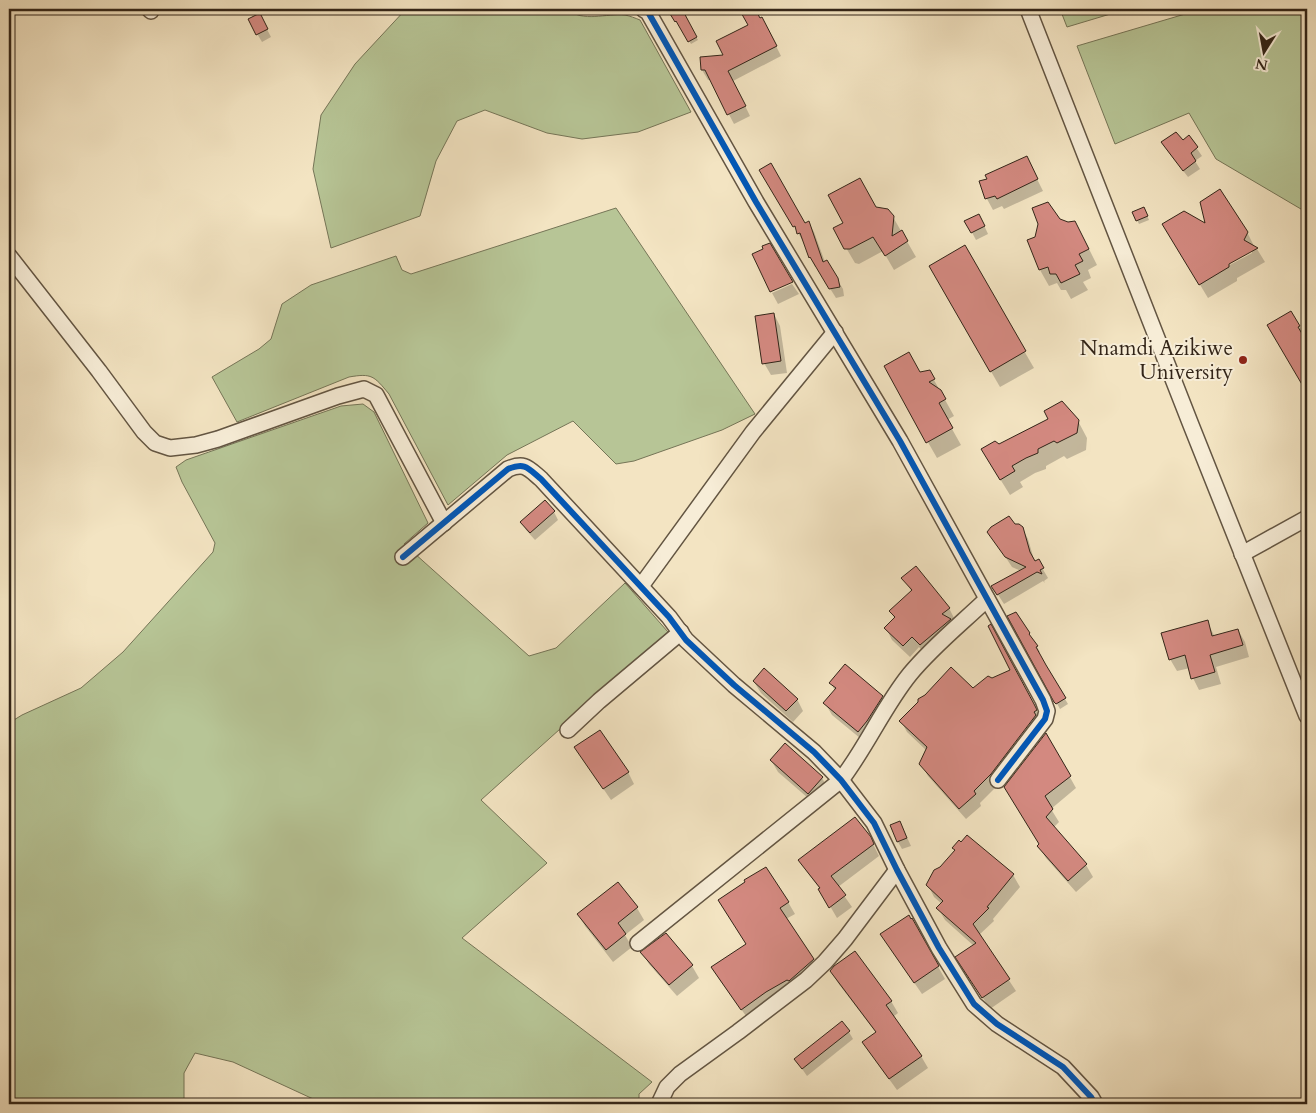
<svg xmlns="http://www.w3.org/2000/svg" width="1316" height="1113" font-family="Cardo,serif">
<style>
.green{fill:#b7c596;stroke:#757557}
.shadow{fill:#0003;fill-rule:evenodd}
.building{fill:#d38980;stroke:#332518}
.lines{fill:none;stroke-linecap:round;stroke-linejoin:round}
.street-casing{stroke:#635542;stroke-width:18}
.street{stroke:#f7edd7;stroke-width:15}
.cycleway-casing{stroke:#f7edd7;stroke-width:9}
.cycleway{stroke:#0057b8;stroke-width:6}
.poi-dot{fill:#8f2418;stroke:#f7edd7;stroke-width:2}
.labels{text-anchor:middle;stroke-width:4;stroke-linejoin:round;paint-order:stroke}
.poi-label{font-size:21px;fill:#332518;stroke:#f7edd7;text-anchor:end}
</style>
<rect width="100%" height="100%" fill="#f3e4c2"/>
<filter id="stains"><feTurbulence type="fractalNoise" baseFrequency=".004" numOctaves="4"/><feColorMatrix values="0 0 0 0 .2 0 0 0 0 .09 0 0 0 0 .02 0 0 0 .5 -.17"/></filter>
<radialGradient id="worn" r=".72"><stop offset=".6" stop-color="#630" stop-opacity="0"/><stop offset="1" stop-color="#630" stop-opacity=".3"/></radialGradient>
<!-- green -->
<g class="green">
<path d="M406,9H567C583,23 606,13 625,15C630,16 635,18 640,20L691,112L638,132L582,139L547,133L485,110L457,121L436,161L420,216L331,248L313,169L321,115L355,64Z"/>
<polygon points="1060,9 1127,9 1067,27"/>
<polygon points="1202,9 1307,9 1306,212 1216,159 1189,113 1115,144 1077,46"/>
<path d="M616,208L755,414L722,430L634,461L616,464L573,421L507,455L448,505L389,394C374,376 372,373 349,377L237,422L212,377L259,349L271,339L282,304L311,285L396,256L402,270L411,274Z"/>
<polygon points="363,404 374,412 428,523 404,544 529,656 556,648 625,583 668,632 481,800 547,863 462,938 652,1082 639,1094 639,1104 324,1104 233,1062 195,1053 184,1073 184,1104 9,1104 9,723 22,715 81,688 123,652 213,552 215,543 182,482 176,467 186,460 341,406"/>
</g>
<!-- shadow -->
<g class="shadow">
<polygon points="671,9 680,9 698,40 691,44 679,23 678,24 669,10"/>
<polygon points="741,9 754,9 760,20 767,28 781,56 733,81 750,116 734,124 711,80 708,80 702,70 701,58 725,56 750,25"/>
<polygon points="816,9 829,9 818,13"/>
<polygon points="966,9 979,9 979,10 969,14"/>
<polygon points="259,14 271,37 262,42 249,20"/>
<polygon points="1189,137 1202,156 1195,161 1200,169 1188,177 1167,150 1182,142"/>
<polygon points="1032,169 1043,191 1004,209 1002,206 993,210 987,199"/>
<polygon points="761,171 805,224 809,223 814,232 825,262 826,261 843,289 844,296 836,298 816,266 815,267 810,257 804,243"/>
<polygon points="876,209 893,217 916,257 894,270 883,251 859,264 855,263 835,229"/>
<polygon points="1145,211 1149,220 1139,224 1137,220"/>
<polygon points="1060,220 1068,223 1084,239 1097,265 1088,270 1091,278 1083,282 1088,290 1071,299 1066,290 1061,290 1057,283 1049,286 1040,270 1029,240 1037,238"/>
<polygon points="966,221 983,223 988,234 976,240"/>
<path d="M1207,225L1247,232L1255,248L1257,249L1265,262L1237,278V281L1208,298L1172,238ZM1252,250V253L1224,268L1223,266Z"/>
<polygon points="964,247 1034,368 1000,387 930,266"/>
<polygon points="792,284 799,294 778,304 772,293"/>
<polygon points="774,314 780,326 787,373 771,375 764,363"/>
<polygon points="1269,326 1299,326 1305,337 1303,338 1307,345 1307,391"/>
<polygon points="885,367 920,374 929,371 954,416 947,420 961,445 937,458"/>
<polygon points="1078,421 1087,438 1086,450 1067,459 1064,456 1046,466 1046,469 1035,473 1020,482 1023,487 1010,495 992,466 999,445"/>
<polygon points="545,502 554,512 558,520 535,540 526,530 522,523"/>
<polygon points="1015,525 1022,528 1028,539 1035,563 1038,561 1048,578 1044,581 1045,583 1043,581 1004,604 993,587 1021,571 1012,567 989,532"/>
<polygon points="903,578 949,608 955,620 927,656 919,647 910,657 892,640 886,628 895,619 890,611 912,592"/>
<polygon points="1009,617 1029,634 1040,652 1038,653 1046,668 1068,704 1060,709"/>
<polygon points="1207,622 1215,637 1238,630 1245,642 1249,657 1216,667 1221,684 1199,690 1193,678 1190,668 1177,671 1170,659"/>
<polygon points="990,626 1040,717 997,786 980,803 981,806 966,819 928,776 921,764 927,751 907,732 901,721 973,690 992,679 1011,670"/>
<polygon points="754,682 797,699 803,711 793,722 761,693"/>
<polygon points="831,683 882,697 889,709 866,743 832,715 825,703 835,691"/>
<polygon points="1046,735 1076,788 1051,809 1059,822 1053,828 1086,865 1093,877 1076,892 1046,858 1039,847 1041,845"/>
<polygon points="785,745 822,778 829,790 816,805 778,772 771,760"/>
<polygon points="583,759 628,772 634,784 611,800"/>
<polygon points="900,822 911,846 902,849 898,842"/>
<polygon points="968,837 1013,875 1020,887 993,919 994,921 979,935 1016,991 990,1009 964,969 974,946 945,920 938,908 942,904 934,897 928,885 956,851 954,848"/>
<polygon points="870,838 879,856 838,887 852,907 837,918 820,889 807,872 800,860"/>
<polygon points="617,884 637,908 644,920 625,935 632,947 613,962 585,926 578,914"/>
<polygon points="719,900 788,902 795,914 786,919 820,972 749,1020 719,979 713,968 747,944"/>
<polygon points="912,920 945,979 922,994 889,946"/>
<polygon points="666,934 692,966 699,978 677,996 649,964 642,952"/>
<polygon points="831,971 891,1001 898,1013 893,1017 921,1056 928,1068 897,1090 871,1054 864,1043 877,1034 838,983"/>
<polygon points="849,1032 853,1039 807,1076 796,1060"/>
</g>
<!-- building -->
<g class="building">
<polygon points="667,9 682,9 697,37 688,42 676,21 675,22"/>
<polygon points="739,9 755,9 760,18 762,17 777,46 728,71 746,106 727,115 705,70 701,70 700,57 723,55 716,41 748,25"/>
<polygon points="260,13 268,29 256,35 248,19"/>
<polygon points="1176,132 1183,140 1189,135 1198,147 1191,153 1196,161 1183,171 1161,142"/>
<polygon points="1027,156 1038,179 997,199 995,196 985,199 979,181 987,179 985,175"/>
<polygon points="771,163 805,223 809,221 823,262 827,260 838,278 840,287 829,289 810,257 809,258 800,233 797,234 795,226 793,227 759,170"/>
<polygon points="860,178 876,207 888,209 894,216 892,236 902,230 908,241 885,256 873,237 850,249 844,249 833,228 843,223 828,195"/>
<polygon points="1220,189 1248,232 1244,240 1258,248 1229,264 1229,267 1199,285 1162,224 1184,211 1205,223 1200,202"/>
<polygon points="1048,202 1060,219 1068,222 1075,221 1089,249 1079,254 1083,261 1075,265 1080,274 1061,283 1056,274 1050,274 1048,267 1039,270 1027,240 1035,237 1038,224 1032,208"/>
<polygon points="1144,207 1148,216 1136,221 1132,212"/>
<polygon points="979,214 985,226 971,233 964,221"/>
<polygon points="770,243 793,282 770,292 752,254 763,249 762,246"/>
<polygon points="965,245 1026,351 990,372 929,266"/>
<polygon points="1291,311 1300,326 1298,327 1307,342 1307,393 1267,325"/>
<polygon points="774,313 781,361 762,364 755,316"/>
<polygon points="909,352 920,372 930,370 935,379 929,382 941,390 946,399 939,403 953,428 926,443 884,366"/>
<polygon points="1062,401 1079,420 1077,433 1057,443 1054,441 1038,449 1038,453 1026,458 1012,466 1015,471 1000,480 981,449 995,441 999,444 1048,419 1044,411"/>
<polygon points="545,500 555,511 530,533 520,522"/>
<polygon points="1009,516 1015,524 1019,524 1023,527 1030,552 1035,561 1039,559 1044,568 1040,570 1042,574 1037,572 997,595 991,586 1026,567 1005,557 987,532 991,527"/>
<polygon points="916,566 950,608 942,614 951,619 920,645 912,637 903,646 884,628 895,617 889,611 912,590 901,578"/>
<polygon points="1016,612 1030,633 1029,634 1038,646 1036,647 1046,665 1066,698 1056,704 1054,702 1007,616"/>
<polygon points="1208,620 1212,636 1238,629 1243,645 1210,655 1215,672 1191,679 1185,655 1169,660 1161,633"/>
<polygon points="991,624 1034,704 1037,710 1034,712 1036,715 991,774 974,791 976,794 959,809 919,764 927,747 899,721 918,702 918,699 925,695 951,667 973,688 988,676 992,678 1010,670 988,626"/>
<polygon points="845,664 883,696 867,721 858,732 823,703 836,688 829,683"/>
<polygon points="764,668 798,699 786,711 753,681"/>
<polygon points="600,730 629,772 603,789 574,747"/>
<polygon points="1046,733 1071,776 1045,796 1053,809 1046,817 1087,864 1068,881 1037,846 1039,844 1004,787"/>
<polygon points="785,743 823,777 808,794 770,760"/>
<polygon points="855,817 871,837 874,844 831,876 846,895 829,908 818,889 820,888 798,860"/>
<polygon points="900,821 907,838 897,842 890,825"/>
<polygon points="967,835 1014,874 987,907 989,908 973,924 1010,979 982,998 955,957 976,943 936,908 943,901 926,885 934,870 940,867 955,850 952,848 959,840 961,842"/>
<polygon points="766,867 789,902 780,908 814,959 789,981 787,980 766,992 741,1010 711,967 746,944 718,900 745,882 744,880"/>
<polygon points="618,882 638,907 618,923 626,934 606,950 577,914"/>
<polygon points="909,915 911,919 912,918 939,966 914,983 880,934"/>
<polygon points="666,933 693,965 669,985 640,952"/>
<polygon points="855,951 892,1001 886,1005 922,1056 889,1079 862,1042 876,1032 830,971 834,966"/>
<polygon points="842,1021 850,1031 802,1069 794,1059"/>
</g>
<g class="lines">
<!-- street casing -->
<g class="street-casing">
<g id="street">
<polyline points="149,9 151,11"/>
<polyline points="643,9 648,12 756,202 900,441 1043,700 1047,711 1045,719 998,780"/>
<polyline points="1028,9 1191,425 1307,716"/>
<polyline points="9,256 99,371 144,432 155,443 170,448 196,445 218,439 338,396 364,389 376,395 444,523"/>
<polyline points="1242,554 1307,518"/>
<path d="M403,557L508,469C525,462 528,468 541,479L669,617L686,640L734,685L814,752L841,780L874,823L897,870L939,948L974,1004L997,1024L1063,1067L1091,1097L1095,1104"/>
<polyline points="641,586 753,432 835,332"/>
<polyline points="568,730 599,701 681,632"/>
<path d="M638,943L841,780C867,746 884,706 910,674C933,646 962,623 987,599"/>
<polyline points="659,1104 667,1087 680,1074 738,1032 806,980 825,962 845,939 897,870"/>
</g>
</g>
<!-- street -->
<use href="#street" class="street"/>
<!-- cycleway casing -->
<g class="cycleway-casing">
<g id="cycleway">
<polyline points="643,9 648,12 756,202 900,441 1043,700 1047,711 1045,719 998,780"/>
<path d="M403,557L508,469C525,462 528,468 541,479L669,617L686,640L734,685L814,752L841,780L874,823L897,870L939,948L974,1004L997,1024L1063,1067L1091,1097L1095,1104"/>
</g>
</g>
<!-- cycleway -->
<use href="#cycleway" class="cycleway"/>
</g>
<!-- markers -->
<circle class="poi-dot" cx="1243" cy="360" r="5"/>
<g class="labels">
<!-- poi labels -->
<g class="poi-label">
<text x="1233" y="355">Nnamdi Azikiwe<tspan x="1233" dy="24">University</tspan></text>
</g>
</g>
<!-- margin -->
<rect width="1316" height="1113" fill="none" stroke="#f3e4c2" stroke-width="30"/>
<rect x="10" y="10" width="1296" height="1093" fill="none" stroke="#332518" stroke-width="2.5"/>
<rect x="15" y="15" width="1286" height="1083" fill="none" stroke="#332518"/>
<!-- north arrow -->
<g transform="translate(1264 52) rotate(191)" stroke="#f7edd7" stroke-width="4" paint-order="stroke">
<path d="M0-4L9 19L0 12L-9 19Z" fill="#332518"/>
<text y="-8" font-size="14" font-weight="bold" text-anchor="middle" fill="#332518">N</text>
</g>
<rect width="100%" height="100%" filter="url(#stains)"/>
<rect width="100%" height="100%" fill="url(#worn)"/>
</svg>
